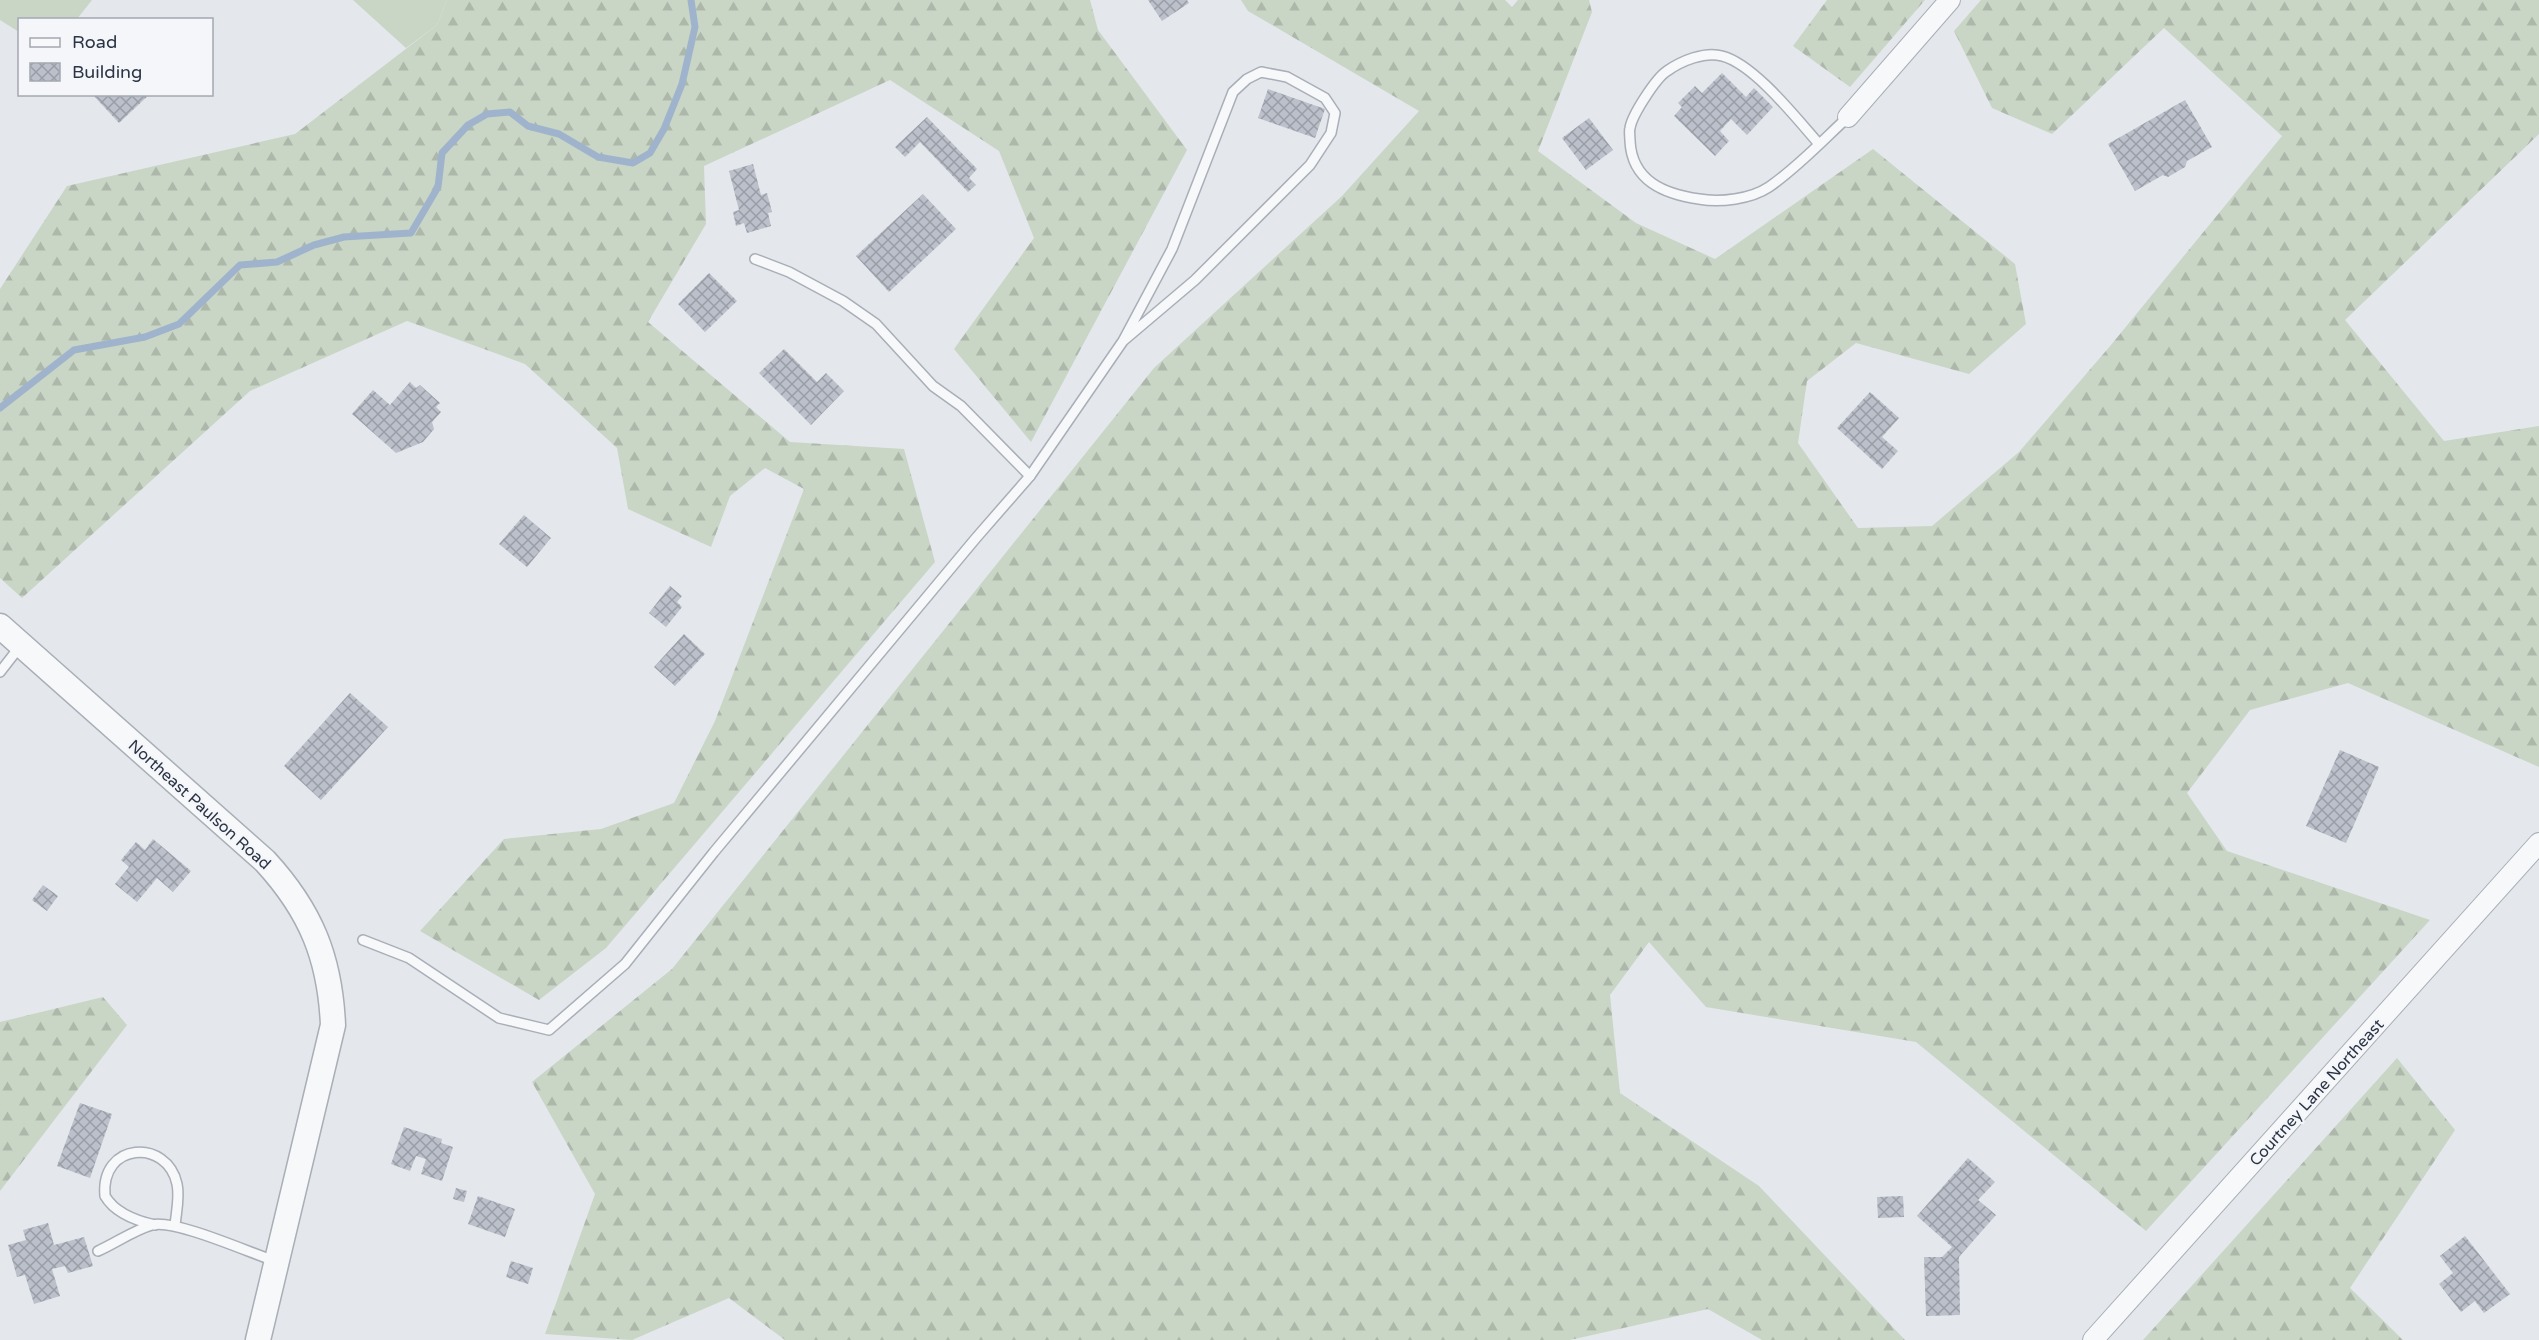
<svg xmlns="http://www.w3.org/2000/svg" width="2539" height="1340" font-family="'Varela Round',sans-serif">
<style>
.green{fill:#c9d6c5}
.forest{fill:url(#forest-firs)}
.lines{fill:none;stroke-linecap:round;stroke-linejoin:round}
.stream{stroke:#9fb4cc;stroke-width:7}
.building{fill:url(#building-cross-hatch)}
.service-casing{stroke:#a9aeb7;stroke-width:12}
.minor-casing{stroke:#a9aeb7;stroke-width:22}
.tertiary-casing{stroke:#a9aeb7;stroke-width:27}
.service{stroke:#f7f8fa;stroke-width:9}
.minor{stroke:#f7f8fa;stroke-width:20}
.tertiary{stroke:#f7f8fa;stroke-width:24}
.labels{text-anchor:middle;stroke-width:4.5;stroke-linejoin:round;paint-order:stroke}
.street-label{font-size:16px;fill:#2b3445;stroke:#f4f6f9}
</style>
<defs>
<pattern id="forest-firs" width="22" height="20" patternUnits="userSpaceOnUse" patternTransform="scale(1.5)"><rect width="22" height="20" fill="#c9d6c5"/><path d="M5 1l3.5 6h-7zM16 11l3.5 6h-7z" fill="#adb8ab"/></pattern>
<pattern id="building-cross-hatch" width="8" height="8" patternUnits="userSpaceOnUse" patternTransform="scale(1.5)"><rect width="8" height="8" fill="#bbc0ca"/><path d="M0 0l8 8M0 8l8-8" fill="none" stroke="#989da6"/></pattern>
</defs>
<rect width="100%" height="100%" fill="#e4e7ec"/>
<!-- green -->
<g class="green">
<polygon points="0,0 92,0 77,19 20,20 19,32 0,20"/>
<polygon points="353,0 447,0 437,25 406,48"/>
</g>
<!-- forest -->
<g class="forest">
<polygon points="447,0 1090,0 1098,30 1187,150 1031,442 954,349 1034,238 999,151 890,80 704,166 706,224 648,322 790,442 904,449 935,562 606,948 539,1000 420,931 504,839 601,829 674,803 715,721 804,489 765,468 730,496 711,547 628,509 617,448 525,364 407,321 250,391 22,598 0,578 0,289 67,186 295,134 437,25"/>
<polygon points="1241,0 1505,0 1512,7 1518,0 1589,0 1592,12 1538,151 1636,223 1715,259 1873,149 2015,264 2026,324 1969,374 1856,343 1807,381 1798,443 1858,528 1932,526 2019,452 2111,345 2282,136 2164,28 2052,134 1992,108 1954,31 1981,0 2539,0 2539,134 2345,320 2444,441 2539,426 2539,767 2348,683 2250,710 2187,793 2227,851 2430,920 2146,1231 1916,1042 1706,1007 1649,942 1610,995 1620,1093 1759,1186 1905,1340 1762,1340 1708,1309 1570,1340 785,1340 729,1298 632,1340 545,1334 595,1194 532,1082 672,969 1154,368 1342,196 1419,111 1248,11"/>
<polygon points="1827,0 1925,0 1850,87 1793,46"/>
<polygon points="103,997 127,1025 0,1191 0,1022"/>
<polygon points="2397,1058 2455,1130 2350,1288 2403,1340 2143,1340"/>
</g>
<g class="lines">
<!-- stream -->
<polyline class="stream" points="0,408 74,350 145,337 179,324 240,265 277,262 314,245 344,237 411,233 438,187 442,153 468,125 487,114 510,112 528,126 559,134 598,157 633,163 650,153 664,129 682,84 695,27 691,0"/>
</g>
<!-- building -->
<g class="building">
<polygon points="1148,0 1187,0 1189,3 1162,21"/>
<polygon points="1722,73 1746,97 1754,88 1773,107 1747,135 1731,119 1720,131 1729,141 1715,156 1674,116 1682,107 1678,103 1695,86 1702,93"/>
<polygon points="1268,89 1325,109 1315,138 1258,118"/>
<polygon points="92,94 150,94 119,123"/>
<polygon points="2185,100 2212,147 2187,161 2185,167 2168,177 2163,175 2135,191 2108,144"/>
<polygon points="927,117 977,169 969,178 976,185 968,192 920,142 905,157 895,147"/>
<polygon points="1589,118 1613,150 1586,170 1562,138"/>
<polygon points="753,164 761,195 767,193 772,212 768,213 771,226 747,233 744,223 736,226 733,212 739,210 729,171"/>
<polygon points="923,194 956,229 889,292 856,256"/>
<polygon points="709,273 737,301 705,332 678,304"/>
<polygon points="784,349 817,382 826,373 844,391 811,425 759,373"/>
<polygon points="410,382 416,388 420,385 440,403 436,407 441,412 432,422 434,429 423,442 396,453 352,414 373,390 390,405"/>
<polygon points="1870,392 1899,418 1882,437 1898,451 1882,469 1837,428"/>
<polygon points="524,515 551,538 527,567 499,544"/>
<polygon points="670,586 682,596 677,602 682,607 666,627 649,613"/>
<polygon points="684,634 705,654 675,686 654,667"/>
<polygon points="350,693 388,727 321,800 284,766"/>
<polygon points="2340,750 2379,767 2346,843 2306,826"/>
<polygon points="153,839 191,871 173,892 157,878 137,902 115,884 129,867 121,860 136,842 145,850"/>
<polygon points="43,885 58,896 47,911 32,900"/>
<polygon points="80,1103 112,1114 90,1178 57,1166"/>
<polygon points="404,1127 442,1139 441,1143 453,1147 442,1181 421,1174 426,1159 416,1156 410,1171 391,1164"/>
<polygon points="1968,1158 1995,1182 1978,1200 1996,1215 1959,1257 1960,1315 1926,1316 1924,1257 1942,1257 1952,1247 1917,1216"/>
<polygon points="456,1188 467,1191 464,1202 453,1199"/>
<polygon points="478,1196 515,1209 505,1237 468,1224"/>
<polygon points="1903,1196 1904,1217 1878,1218 1877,1197"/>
<polygon points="48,1223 54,1245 84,1237 93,1266 68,1273 65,1266 52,1269 60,1296 34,1304 25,1275 17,1277 8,1245 26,1240 23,1230"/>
<polygon points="2465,1236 2510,1294 2484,1313 2475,1301 2461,1312 2439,1284 2453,1273 2440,1256"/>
<polygon points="511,1261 533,1268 528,1284 506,1277"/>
</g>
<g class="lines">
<!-- service casing -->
<g class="service-casing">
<g id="service">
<path d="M1819,144C1797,119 1754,64 1722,56C1705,51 1681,61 1667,71C1656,78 1632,115 1630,128C1629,131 1630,137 1630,141C1632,181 1664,194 1699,199C1720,203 1751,199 1769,187C1798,167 1823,140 1848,117"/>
<polyline points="755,259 789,272 843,301 876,324 933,386 961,406 1030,476"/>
<polyline points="0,672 21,645"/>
<polyline points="363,940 409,958 499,1018 549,1030 625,964 714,852 976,538 1030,476 1123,341 1172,249 1233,92 1247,79 1261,72 1287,77 1325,98 1335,113 1331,133 1310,165 1195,280 1123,341"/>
<path d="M155,1225C137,1221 115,1213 105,1196C100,1142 167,1138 177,1184C180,1197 176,1213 175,1226"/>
<path d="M98,1251C116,1243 134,1230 152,1225C175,1219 250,1253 275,1261"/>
</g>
</g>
<!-- minor casing -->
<g class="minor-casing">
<g id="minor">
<polyline points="1848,117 1950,0"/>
<polyline points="2093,1340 2539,843"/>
</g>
</g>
<!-- tertiary casing -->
<g class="tertiary-casing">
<path id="tertiary" d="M0,626L265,861C311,911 330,958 333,1025L258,1340"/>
</g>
<!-- service -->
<use href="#service" class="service"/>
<!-- minor -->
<use href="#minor" class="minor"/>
<!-- tertiary -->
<use href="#tertiary" class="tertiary"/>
</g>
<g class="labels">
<!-- street labels -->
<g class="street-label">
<text transform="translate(200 804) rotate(42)" y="6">Northeast Paulson Road</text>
<text transform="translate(2316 1092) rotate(-48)" y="6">Courtney Lane Northeast</text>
</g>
</g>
<!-- legend -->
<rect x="18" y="18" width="195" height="78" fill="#f4f6f9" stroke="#a4a8b1" stroke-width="1.5"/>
<rect x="30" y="38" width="30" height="9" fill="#f7f8fa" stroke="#a4a8b1" stroke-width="1.5"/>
<text x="72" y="48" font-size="18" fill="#2b3445">Road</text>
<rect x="30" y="63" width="30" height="18" fill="url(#building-cross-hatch)" stroke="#a4a8b1" stroke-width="1.5"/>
<text x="72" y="78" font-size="18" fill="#2b3445">Building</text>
</svg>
